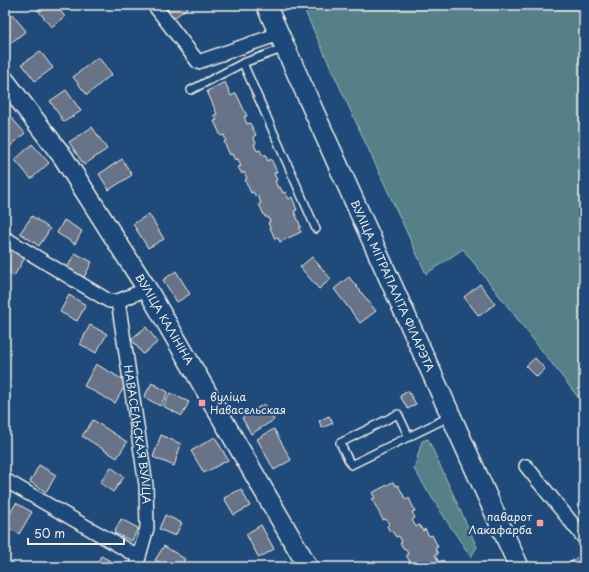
<svg xmlns="http://www.w3.org/2000/svg" width="589" height="572" font-family="'Playpen Sans',sans-serif">
<style>
.green{fill:#578087;stroke:#a6b8b8}
.building{fill:#687387;stroke:#f4f1e8}
.lines{fill:none;stroke-linecap:round;stroke-linejoin:round}
.lane-casing{stroke:#f4f1e8;stroke-width:10}
.street-casing{stroke:#f4f1e8;stroke-width:16}
.secondary-casing{stroke:#f4f1e8;stroke-width:22}
.lane{stroke:#1f4a7a;stroke-width:7}
.street{stroke:#1f4a7a;stroke-width:13}
.secondary{stroke:#1f4a7a;stroke-width:19}
.poi-dot{fill:#ff9aa2;stroke:#1f4a7a;stroke-width:1.5}
.labels{text-anchor:middle;stroke-width:4;stroke-linejoin:round;paint-order:stroke}
.street-label{font-size:11px;fill:#f4f1e8;stroke:#1f4a7a}
.poi-label{font-size:11px;fill:#f4f1e8;stroke:#1f4a7a;text-anchor:start}
</style>
<rect width="100%" height="100%" fill="#1f4a7a"/>
<filter id="ink" filterUnits="userSpaceOnUse"><feTurbulence type="fractalNoise" baseFrequency=".025" numOctaves="2"/><feDisplacementMap in="SourceGraphic" scale="8" xChannelSelector="R" yChannelSelector="G"/><feConvolveMatrix kernelMatrix="1 2 1 2 8 2 1 2 1" color-interpolation-filters="sRGB"/></filter>
<g filter="url(#ink)">
<!-- green -->
<g class="green">
<polygon points="302,5 584,5 584,405 463,249 426,274"/>
<polygon points="428,439 477,547 471,557 448,523 414,469 422,441"/>
</g>
<!-- building -->
<g class="building">
<polygon points="34,5 56,5 65,17 51,27"/>
<polygon points="164,5 191,5 174,18"/>
<polygon points="12,14 26,31 7,46 5,43 5,20"/>
<polygon points="40,51 53,68 35,81 22,64"/>
<polygon points="98,57 112,74 87,95 73,77"/>
<polygon points="225,82 231,96 236,93 247,116 244,117 247,124 250,123 256,135 253,137 256,143 254,144 257,151 260,150 263,156 265,154 268,161 271,159 277,172 274,173 277,180 275,181 278,188 280,187 283,193 285,192 289,199 292,197 297,210 294,211 301,227 299,228 301,232 280,242 278,238 275,239 268,223 270,222 268,217 265,217 259,204 261,203 258,196 256,197 253,192 251,193 245,180 247,179 244,172 242,174 238,167 241,166 238,159 235,160 232,154 230,155 224,142 226,141 224,135 221,136 214,121 217,120 214,115 217,114 207,91"/>
<polygon points="66,90 81,111 64,122 50,101"/>
<polygon points="8,114 25,133 5,151 5,116"/>
<polygon points="92,127 107,149 84,165 69,142"/>
<polygon points="32,144 49,163 31,179 15,160"/>
<polygon points="122,159 132,175 109,190 99,174"/>
<polygon points="5,195 10,198 5,206"/>
<polygon points="149,214 164,239 148,248 133,224"/>
<polygon points="32,216 50,229 39,246 20,233"/>
<polygon points="64,220 82,231 75,244 57,233"/>
<polygon points="5,244 26,256 14,276 5,270"/>
<polygon points="75,253 92,262 83,279 66,270"/>
<polygon points="312,257 331,279 319,289 300,267"/>
<polygon points="176,271 190,294 177,302 163,280"/>
<polygon points="349,277 376,311 360,323 334,289"/>
<polygon points="480,284 495,304 479,316 464,297"/>
<polygon points="69,295 86,305 77,321 60,312"/>
<polygon points="90,325 107,334 96,353 80,344"/>
<polygon points="146,327 158,342 143,354 131,339"/>
<polygon points="535,358 545,369 537,377 526,366"/>
<polygon points="96,364 127,382 115,403 84,386"/>
<polygon points="152,383 168,392 160,406 144,397"/>
<polygon points="408,391 416,404 408,409 400,396"/>
<polygon points="170,393 189,402 182,416 163,406"/>
<polygon points="264,404 274,420 251,434 242,418"/>
<polygon points="329,416 333,423 322,428 319,421"/>
<polygon points="93,420 127,442 117,458 82,436"/>
<polygon points="274,429 291,460 274,470 257,439"/>
<polygon points="161,435 181,444 174,466 153,457"/>
<polygon points="215,437 228,460 204,473 191,451"/>
<polygon points="39,465 56,475 46,492 30,482"/>
<polygon points="111,467 124,477 113,492 100,483"/>
<polygon points="393,482 396,486 398,485 406,500 409,498 415,511 412,512 415,518 412,520 416,527 419,525 423,531 425,529 429,536 432,535 438,547 435,548 438,554 435,555 439,562 443,560 446,566 449,565 450,567 413,567 406,555 408,554 405,548 404,549 400,543 402,542 399,536 396,537 392,531 390,532 387,526 389,524 386,519 383,520 372,499 375,498 372,493"/>
<polygon points="241,489 250,506 234,515 224,498"/>
<polygon points="584,500 584,515 577,505"/>
<polygon points="16,503 32,512 19,534 5,526 5,522"/>
<polygon points="165,515 182,523 175,536 159,529"/>
<polygon points="121,519 138,528 132,541 114,533"/>
<polygon points="261,525 274,549 259,558 246,534"/>
<polygon points="164,546 185,559 180,567 166,567 155,560"/>
<polygon points="101,556 118,565 117,567 95,567"/>
<polygon points="578,557 584,567 567,567 566,565"/>
</g>
<g class="lines">
<!-- lane casing -->
<g class="lane-casing">
<g id="lane">
<polyline points="243,63 316,229"/>
<polyline points="191,90 243,63 285,48"/>
<polyline points="409,437 398,414 340,443 351,465 451,416"/>
</g>
</g>
<!-- street casing -->
<g class="street-casing">
<g id="street">
<polyline points="154,5 198,62 279,34"/>
<polyline points="5,238 109,301 118,301 147,289"/>
<path id="s1" d="M118,301L146,485L147,528L136,567"/>
<polyline points="526,466 584,538"/>
<polyline points="5,480 139,557"/>
</g>
</g>
<!-- secondary casing -->
<g class="secondary-casing">
<g id="secondary">
<path id="s2" d="M266,5L519,567"/>
<path id="s3" d="M5,81L63,157L147,289L308,567"/>
</g>
</g>
<!-- lane -->
<use href="#lane" class="lane"/>
<!-- street -->
<use href="#street" class="street"/>
<!-- secondary -->
<use href="#secondary" class="secondary"/>
</g>
</g>
<!-- markers -->
<g class="poi-dot">
<rect x="198" y="399" width="8" height="8" rx="2"/>
<rect x="536" y="519" width="8" height="8" rx="2"/>
</g>
<g class="labels">
<!-- street labels -->
<g class="street-label">
<text dy="4" stroke="none"><textPath href="#s2" startOffset="308">ВУЛІЦА МІТРАПАЛІТА ФІЛАРЭТА</textPath></text>
<text dy="4" stroke="none"><textPath href="#s3" startOffset="287">ВУЛІЦА КАЛІНІНА</textPath></text>
<text dy="4" stroke="none"><textPath href="#s1" startOffset="135">НАВАСЕЛЬСКАЯ ВУЛІЦА</textPath></text>
</g>
<!-- poi labels -->
<g class="poi-label">
<text x="210" y="401">вуліца<tspan x="210" dy="13">Навасельская</tspan></text>
<text x="532" y="521" text-anchor="end">паварот<tspan x="532" dy="13">Лакафарба</tspan></text>
</g>
</g>
<!-- margin -->
<rect width="589" height="572" fill="none" stroke="#1f4a7a" stroke-width="20"/>
<rect x="10" y="10" width="569" height="552" fill="none" stroke="#f4f1e8" stroke-width="1.5" filter="url(#ink)"/>
<!-- scale -->
<path d="M28 538v6h96v-6" fill="none" stroke="#f4f1e8" stroke-width="2"/>
<text x="34" y="538" font-size="12" fill="#f4f1e8" stroke="#1f4a7a" stroke-width="3" paint-order="stroke">50 m</text>
</svg>
